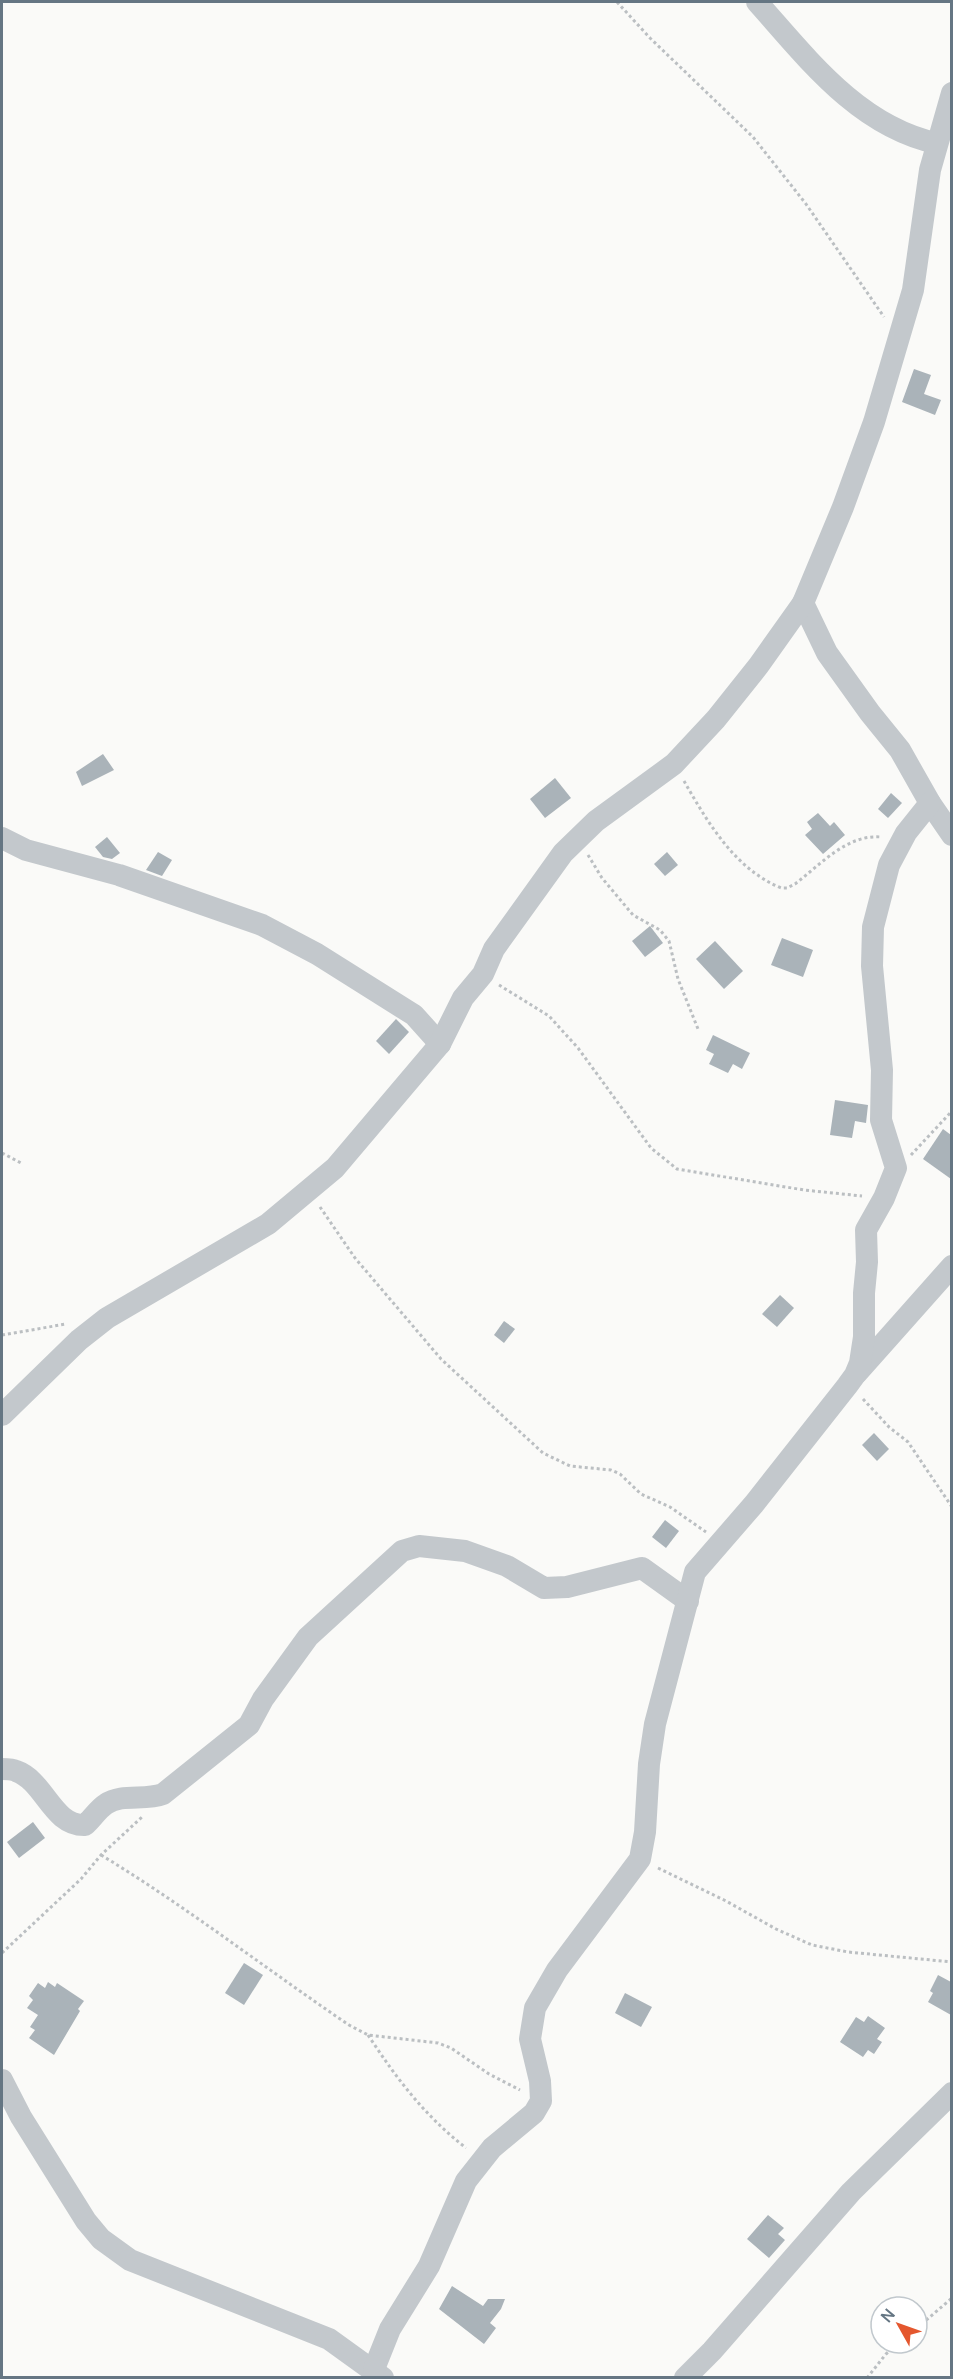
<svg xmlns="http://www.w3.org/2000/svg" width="953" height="2379" font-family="Manrope,sans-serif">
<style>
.building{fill:#aab3b9}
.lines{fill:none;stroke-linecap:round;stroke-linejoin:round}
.path{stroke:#bbbfc2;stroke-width:3;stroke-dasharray:3 3;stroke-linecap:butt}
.minor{stroke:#c3c8cc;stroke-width:22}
</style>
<rect width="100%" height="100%" fill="#fafaf8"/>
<!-- building -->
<g class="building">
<polygon points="914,369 931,375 924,394 941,400 935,415 902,402"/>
<polygon points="103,754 114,770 82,786 76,772"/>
<polygon points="555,778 571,798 545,818 530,799"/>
<polygon points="891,793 902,803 888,818 878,809"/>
<polygon points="818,813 830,826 834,822 845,835 823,854 805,835 812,829 807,822"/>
<polygon points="107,837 120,853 112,859 103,857 95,847"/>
<polygon points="158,852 172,860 162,876 146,870"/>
<polygon points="667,852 678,865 665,876 654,864"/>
<polygon points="650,926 663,943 645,957 632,941"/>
<polygon points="782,938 813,950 803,977 771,965"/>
<polygon points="715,941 743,971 724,989 696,959"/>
<polygon points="396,1019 409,1032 389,1054 376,1041"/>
<polygon points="713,1035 750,1053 742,1069 733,1064 728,1073 709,1064 714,1054 706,1050"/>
<polygon points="835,1100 868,1105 866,1123 855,1121 852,1138 830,1135"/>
<polygon points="943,1129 951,1135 951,1179 923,1159"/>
<polygon points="780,1295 794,1308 777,1327 762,1314"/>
<polygon points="504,1321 515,1329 504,1343 494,1335"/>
<polygon points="874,1433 889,1449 877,1461 862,1445"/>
<polygon points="665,1520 679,1531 666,1548 652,1537"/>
<polygon points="33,1822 45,1838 19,1858 7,1842"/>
<polygon points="244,1963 263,1975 244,2005 225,1993"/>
<polygon points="938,1975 951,1982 951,2015 928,2002 933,1993 930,1991"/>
<polygon points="48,1982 55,1987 57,1983 84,2001 78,2009 80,2011 54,2055 29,2038 35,2030 30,2027 38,2015 27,2008 33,2000 29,1996 38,1983 45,1988"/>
<polygon points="625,1993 652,2007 641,2027 615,2013"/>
<polygon points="868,2016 885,2028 877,2039 882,2042 874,2054 868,2050 863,2057 840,2042 856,2017 864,2022"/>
<polygon points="768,2215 784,2228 778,2234 785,2240 769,2258 747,2239"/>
<polygon points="452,2286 483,2306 488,2299 505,2299 501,2309 490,2323 496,2328 484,2344 439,2309"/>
</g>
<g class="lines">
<!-- path -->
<g class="path">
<polyline points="617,2 650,38 753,137 806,204 884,317"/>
<path d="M684,781C708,823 735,869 781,888H787L795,884C820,865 847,834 881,837"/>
<polyline points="588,855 602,878 633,915 660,930 669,941 678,979 698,1029"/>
<polyline points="499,985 549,1016 578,1048 651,1148 677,1169 804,1190 862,1196"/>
<polyline points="2,1153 21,1163"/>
<polyline points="911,1155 952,1111"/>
<polyline points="320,1207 355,1258 441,1359 543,1453 570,1466 611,1470 620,1474 641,1494 670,1507 706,1532"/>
<polyline points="2,1335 66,1324"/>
<polyline points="863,1399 889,1427 908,1442 952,1507"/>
<path d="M101,1855C187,1907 266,1969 349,2025L368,2035L438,2043L451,2048L489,2074L520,2090"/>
<polyline points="658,1868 726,1901 776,1929 812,1945 848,1952 952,1962"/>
<polyline points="2,1953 81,1879 101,1855 142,1817"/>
<path d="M368,2035C397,2079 424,2115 466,2148"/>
<polyline points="917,2328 952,2298"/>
<polyline points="867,2378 886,2354 899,2343"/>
</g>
<!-- minor -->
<g class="minor">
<path d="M757,2C807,58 858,126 936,143"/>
<polyline points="803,603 827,653 870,713 900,750 930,803 952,835"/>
<polyline points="2,838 26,850 119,875 262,925 317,954 414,1015 440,1044"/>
<polyline points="857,1373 952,1266"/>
<polyline points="2,1415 79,1340 107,1318 268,1224 335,1168 440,1044 463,998 483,974 494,949 563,853 596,821 674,764 716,719 759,665 803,603 843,507 874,422 913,290 930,170 952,93"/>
<path d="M2,1769C6,1769 12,1769 16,1771C45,1781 52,1826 85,1825C92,1819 98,1809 106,1804C122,1793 145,1801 163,1794L249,1725L263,1699L308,1637L402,1551L419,1546L465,1551L507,1566L544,1588L567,1587L642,1568L688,1601"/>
<polyline points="2,2080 21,2117 86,2221 101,2239 130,2260 329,2339 383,2378"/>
<polyline points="374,2369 390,2329 429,2266 466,2181 492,2148 534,2113 541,2101 540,2081 530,2039 535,2008 557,1970 640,1859 645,1832 649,1764 655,1724 695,1572 754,1504 847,1386 855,1375 860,1363 864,1337 864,1293 867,1262 866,1230 884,1198 896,1168 881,1120 882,1070 872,966 873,927 889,865 906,833 930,803"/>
<polyline points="685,2378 712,2351 851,2192 952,2093"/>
</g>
</g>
<!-- border -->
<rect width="953" height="2379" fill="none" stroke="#657683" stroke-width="6"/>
<!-- north arrow -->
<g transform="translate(899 2325) rotate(310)"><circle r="28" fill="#ffffff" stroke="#c1c8cd" stroke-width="1.5"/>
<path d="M0-4.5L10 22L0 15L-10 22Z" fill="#e4572e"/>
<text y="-9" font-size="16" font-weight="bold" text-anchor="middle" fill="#657683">N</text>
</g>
</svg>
